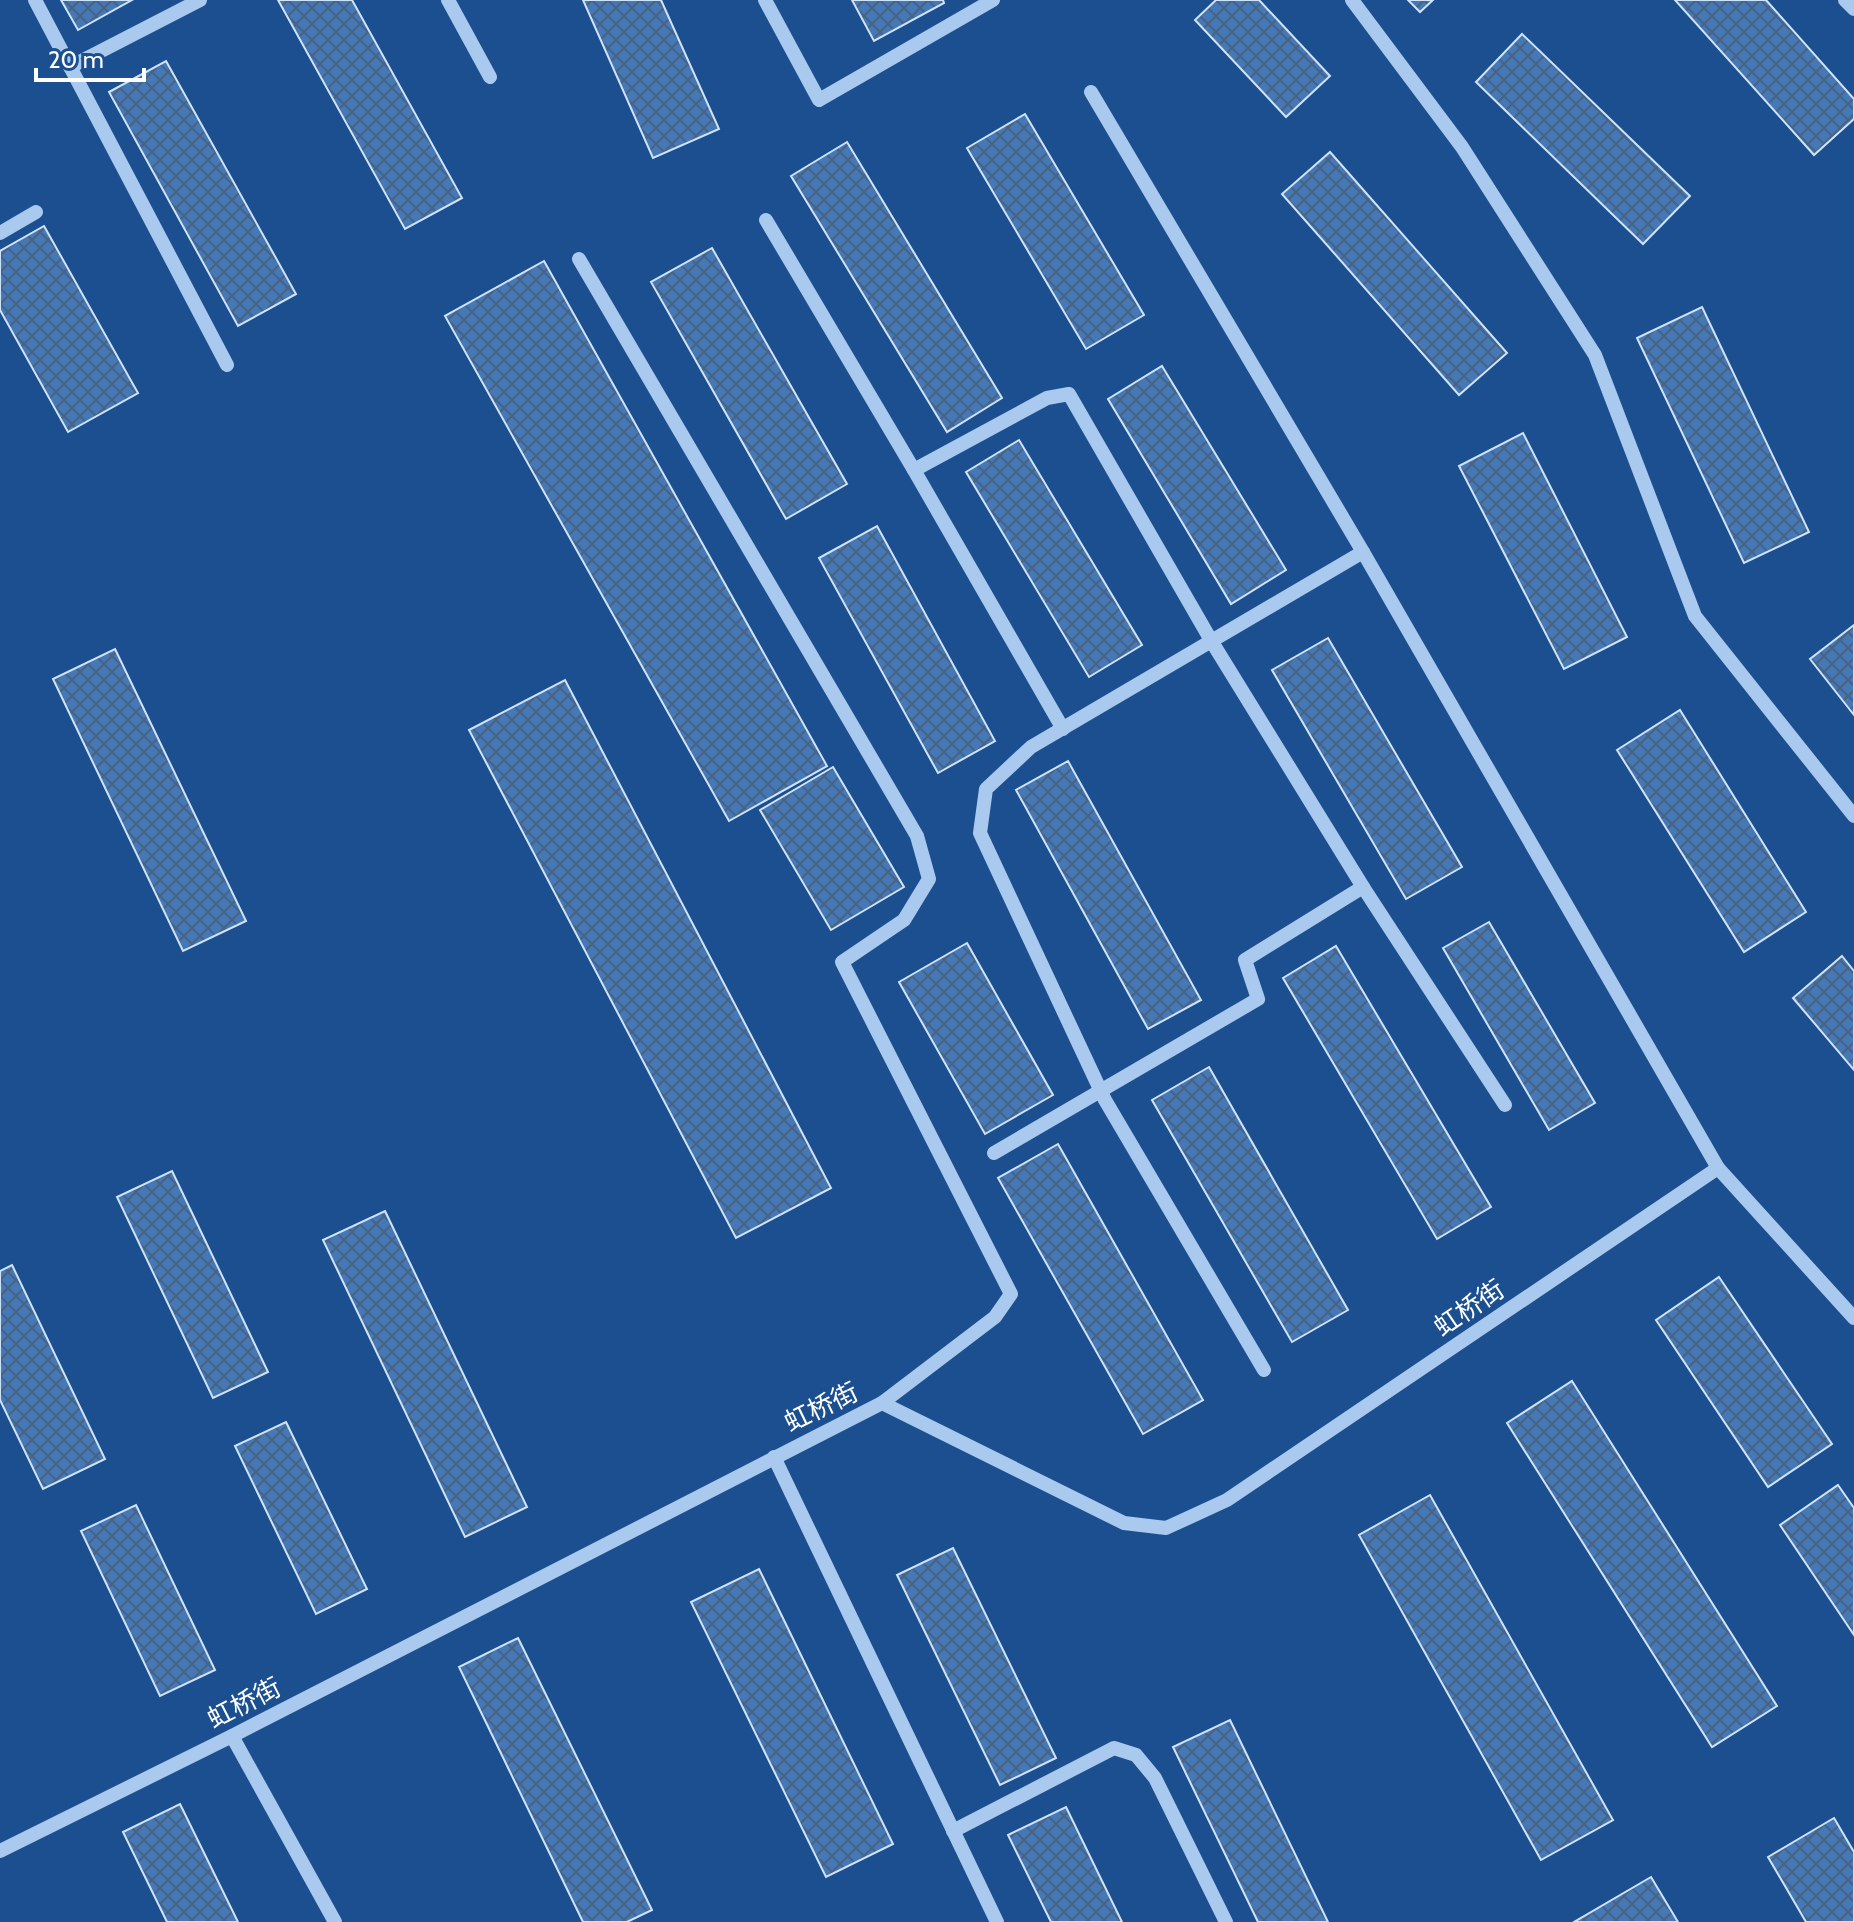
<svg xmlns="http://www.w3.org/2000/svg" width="1854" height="1922" font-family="Cabin,'Noto Sans SC',sans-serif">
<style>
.building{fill:url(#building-cross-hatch);stroke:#cfe3fa;stroke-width:2}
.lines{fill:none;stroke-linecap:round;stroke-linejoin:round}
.minor{stroke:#a9c9ee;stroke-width:14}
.labels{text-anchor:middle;stroke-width:7;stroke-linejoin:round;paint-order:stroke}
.street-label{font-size:26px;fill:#fff;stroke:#1b4f8f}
</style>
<defs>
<pattern id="building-cross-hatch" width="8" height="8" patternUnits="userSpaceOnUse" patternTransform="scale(2)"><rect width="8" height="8" fill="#4478b7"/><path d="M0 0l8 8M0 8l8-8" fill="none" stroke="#486282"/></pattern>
</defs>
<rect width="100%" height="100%" fill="#1b4f8f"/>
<!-- building -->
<g class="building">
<polygon points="61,0 132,0 78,30"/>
<polygon points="278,0 352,0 462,198 405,229"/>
<polygon points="583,0 661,0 719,129 653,158"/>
<polygon points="852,0 943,0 944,3 874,41"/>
<polygon points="1216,0 1259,0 1330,76 1286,117 1195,20"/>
<polygon points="1408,0 1433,0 1420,12"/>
<polygon points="1675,0 1766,0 1854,99 1854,119 1814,155"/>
<polygon points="1522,34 1690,196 1643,244 1476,82"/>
<polygon points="166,61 296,294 238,326 109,92"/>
<polygon points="1025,114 1144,315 1086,349 967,148"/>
<polygon points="847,142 1002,398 947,432 791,176"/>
<polygon points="1330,152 1507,353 1459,395 1282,194"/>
<polygon points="44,226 138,393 68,432 0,310 0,251"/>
<polygon points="712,248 847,484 786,519 651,282"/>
<polygon points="544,261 827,766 729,821 445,316"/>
<polygon points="1702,307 1809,532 1744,563 1637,338"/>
<polygon points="1162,366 1286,570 1231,604 1108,399"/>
<polygon points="1523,433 1627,637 1564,669 1459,466"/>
<polygon points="1019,440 1142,645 1089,677 966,472"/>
<polygon points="877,526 995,741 938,773 819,558"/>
<polygon points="1854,625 1854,715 1810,659"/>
<polygon points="1328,638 1462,867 1406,899 1272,670"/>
<polygon points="115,649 246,921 183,951 53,679"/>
<polygon points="565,680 831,1188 736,1238 469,730"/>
<polygon points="1680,710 1806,912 1744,952 1617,750"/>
<polygon points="1068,761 1201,1000 1148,1029 1016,790"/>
<polygon points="833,767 904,887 831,930 760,810"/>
<polygon points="1489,922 1595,1103 1549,1130 1443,948"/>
<polygon points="967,943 1053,1095 985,1134 899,982"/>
<polygon points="1336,946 1491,1207 1437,1239 1283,978"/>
<polygon points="1842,956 1854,971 1854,1070 1793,998"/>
<polygon points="1209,1067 1348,1310 1292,1342 1152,1100"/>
<polygon points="1058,1144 1203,1400 1143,1434 998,1178"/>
<polygon points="172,1171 268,1372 213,1398 117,1197"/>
<polygon points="385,1211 527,1507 465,1537 323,1240"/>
<polygon points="12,1265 105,1459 43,1489 0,1400 0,1271"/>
<polygon points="1719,1277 1832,1444 1768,1487 1656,1320"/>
<polygon points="1572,1381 1777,1706 1712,1747 1507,1423"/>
<polygon points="286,1422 367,1589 316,1614 235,1446"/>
<polygon points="1838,1485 1854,1508 1854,1635 1780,1525"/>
<polygon points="1430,1495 1613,1820 1541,1860 1359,1535"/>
<polygon points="136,1505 215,1670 160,1696 81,1531"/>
<polygon points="953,1548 1056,1758 1000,1785 897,1575"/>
<polygon points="759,1569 893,1844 826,1877 691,1602"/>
<polygon points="518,1638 652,1910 627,1922 583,1922 459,1667"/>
<polygon points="1230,1720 1328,1922 1258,1922 1173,1747"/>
<polygon points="180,1804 238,1922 167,1922 123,1832"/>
<polygon points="1066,1807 1122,1922 1051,1922 1008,1835"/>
<polygon points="1834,1818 1854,1852 1854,1922 1806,1922 1768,1857"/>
<polygon points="1651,1877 1678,1922 1574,1922"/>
</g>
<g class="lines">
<!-- minor -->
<g class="minor">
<polyline points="35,0 227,365"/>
<polyline points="448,0 490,77"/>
<polyline points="765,0 819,100 993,0"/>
<polyline points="1352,0 1462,147 1595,355 1695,616 1854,816"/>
<polyline points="1845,0 1854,9"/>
<polyline points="70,67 200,0"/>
<polyline points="1091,92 1363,552 1718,1168 1854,1318"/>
<polyline points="766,220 914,470 1063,729"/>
<polyline points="0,233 36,212"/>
<polyline points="579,259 917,836 929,879 904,920 842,962 1011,1294 995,1317 882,1403"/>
<polyline points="914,470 1047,398 1069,394 1212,642 1363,887 1505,1105"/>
<polyline points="994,1153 1258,999 1245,960 1363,887"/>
<polyline points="1264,1370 1105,1100 980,833 986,789 1031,747 1363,552"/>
<polyline points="774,1457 997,1922"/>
<polyline points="232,1736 335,1922"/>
<polyline points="953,1831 1114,1748 1136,1755 1155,1778 1226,1922"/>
<polyline points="0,1851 232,1736 882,1403 1124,1523 1166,1528 1227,1500 1718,1168"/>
</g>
</g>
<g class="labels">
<!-- street labels -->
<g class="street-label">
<text transform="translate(1469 1308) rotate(-34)" y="9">虹桥街</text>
<text transform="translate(821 1407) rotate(-26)" y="9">虹桥街</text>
<text transform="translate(244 1703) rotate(-27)" y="9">虹桥街</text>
</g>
</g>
<!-- scale -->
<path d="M36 68v12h108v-12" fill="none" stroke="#ffffff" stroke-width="4"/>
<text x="48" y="68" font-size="24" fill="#ffffff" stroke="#1b4f8f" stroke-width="6" paint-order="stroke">20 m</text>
</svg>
